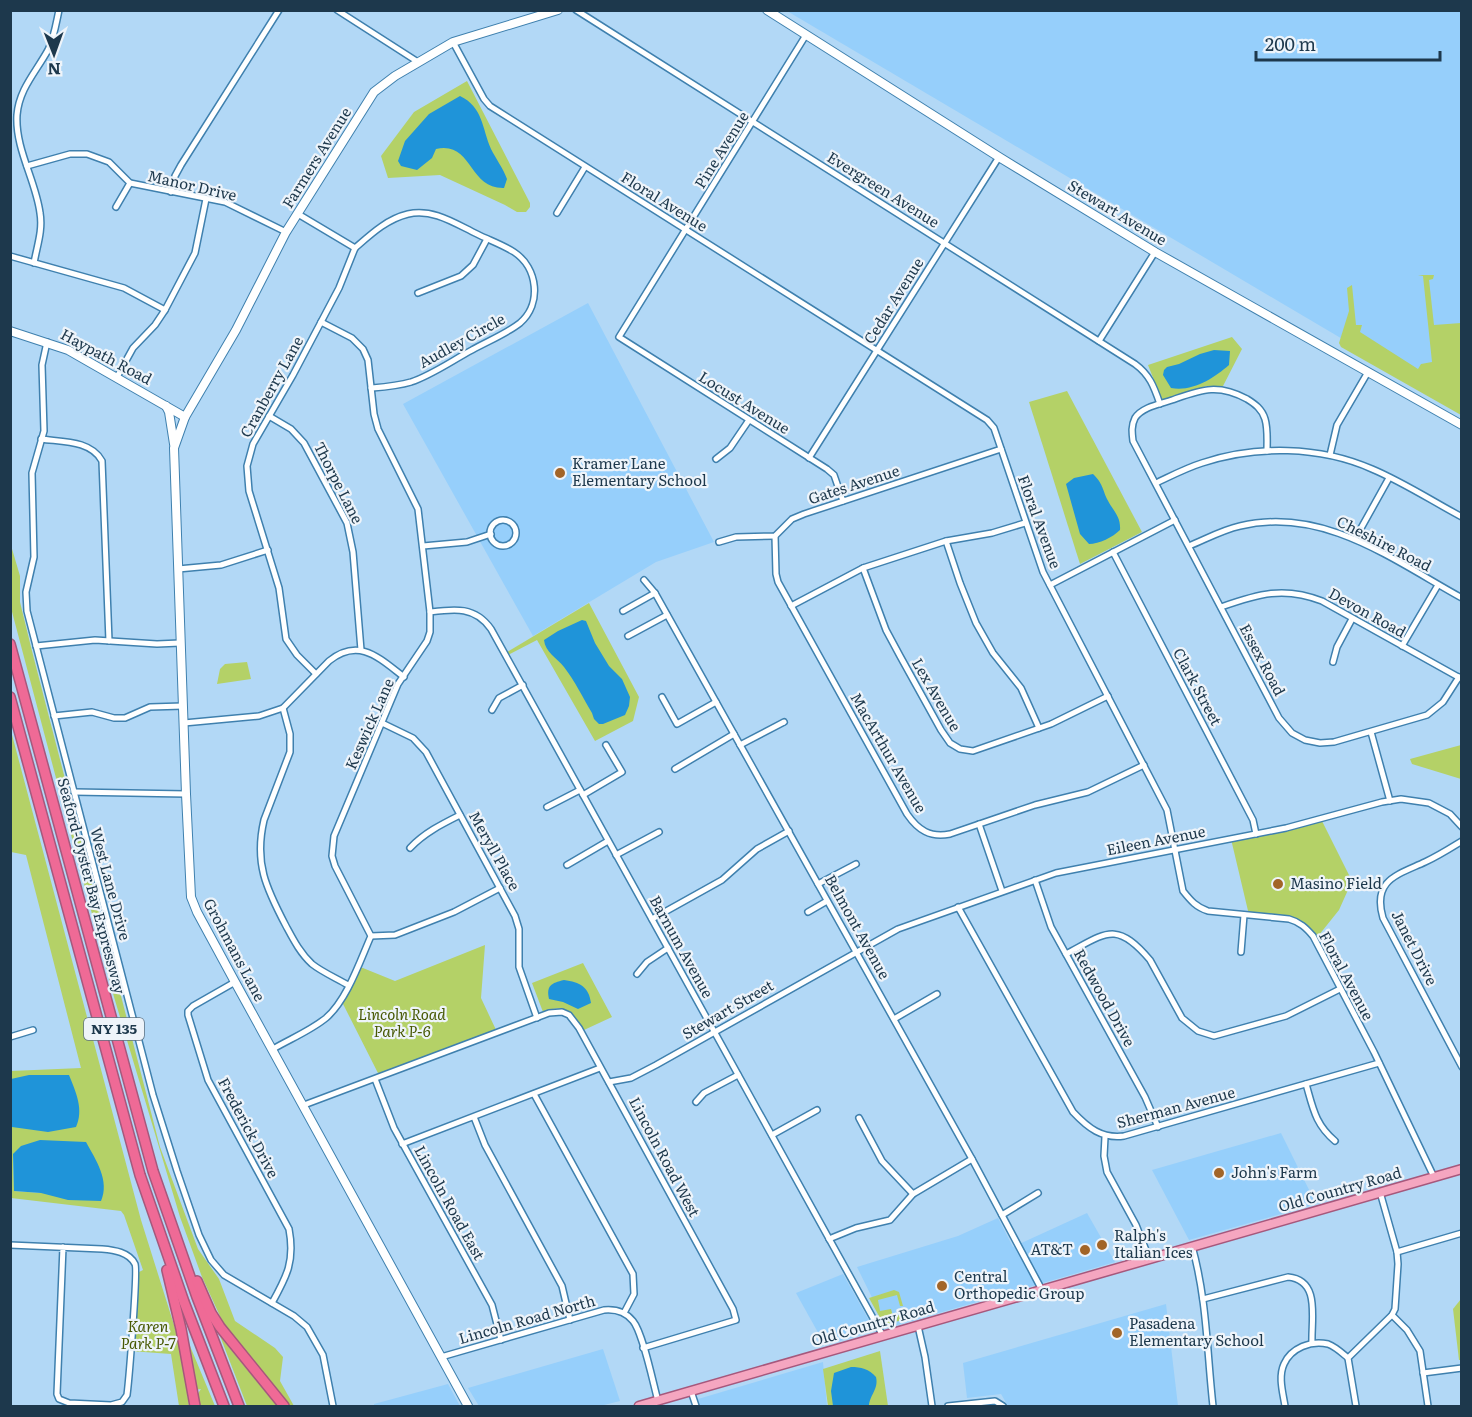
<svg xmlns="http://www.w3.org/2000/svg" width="1472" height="1417" font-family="Literata,serif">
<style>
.built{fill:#96cffb}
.green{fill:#b4d167;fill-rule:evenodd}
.water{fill:#1f94d9}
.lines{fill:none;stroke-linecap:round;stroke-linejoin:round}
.street-casing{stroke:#3f80ae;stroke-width:8}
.secondary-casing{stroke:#3f80ae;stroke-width:10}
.primary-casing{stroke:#a6587c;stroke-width:11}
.highway-casing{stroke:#a6587c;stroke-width:12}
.street{stroke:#fff;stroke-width:5}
.secondary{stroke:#fff;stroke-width:8}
.primary{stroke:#f5a6c0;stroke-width:8}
.highway{stroke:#ef6a96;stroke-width:9}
.poi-dot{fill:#a26528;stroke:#eef4fa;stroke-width:2}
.labels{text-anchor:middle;stroke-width:4.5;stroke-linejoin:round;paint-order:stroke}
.shield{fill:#eef4fa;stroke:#5c7080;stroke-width:1.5}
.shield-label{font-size:14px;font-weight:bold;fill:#1d384c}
.street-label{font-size:15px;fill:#1d384c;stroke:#eef4fa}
.poi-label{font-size:15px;fill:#1d384c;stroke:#eef4fa;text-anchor:start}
.park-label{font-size:15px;font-style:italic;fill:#485904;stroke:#eef4fa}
</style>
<rect width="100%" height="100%" fill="#b2d8f6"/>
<!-- built -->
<g class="built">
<polygon points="787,11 1461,11 1461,409"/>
<polygon points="588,303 714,542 656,562 533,636 403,404"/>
<polygon points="1281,1133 1316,1204 1189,1240 1152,1170"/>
<polygon points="1087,1213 1115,1262 887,1328 857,1267 958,1236 998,1218 1013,1247"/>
<polygon points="843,1274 875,1331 825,1345 796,1293"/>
<polygon points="1166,1304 1178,1406 1008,1406 1001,1394 967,1398 963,1363"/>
<polygon points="603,1349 620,1401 600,1406 479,1406 468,1388"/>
<polygon points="823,1362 827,1406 700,1406 698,1399"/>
<polygon points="448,1384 460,1406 374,1406 374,1404"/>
</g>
<!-- green -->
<g class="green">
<polygon points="467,81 530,203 530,207 526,212 517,212 505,205 440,175 388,178 381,156 414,112"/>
<polygon points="1418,275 1434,275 1433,279 1429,280 1434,325 1461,323 1461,415 1341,347 1339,343 1349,311 1347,288 1352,285 1356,325 1362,325 1360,332 1418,369 1421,364 1432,362 1423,276"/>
<polygon points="1232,337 1242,349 1223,386 1206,386 1162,400 1148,365"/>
<polygon points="1067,391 1142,532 1080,564 1029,402"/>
<polygon points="10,542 20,576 20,602 32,651 160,1147 198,1249 219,1279 235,1321 275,1348 283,1357 280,1381 294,1406 288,1406 225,1327 202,1277 180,1217 114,997 11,608"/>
<polygon points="589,603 639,697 633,721 595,741 537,640 508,655 507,652"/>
<polygon points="247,662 251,679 217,684 220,669 225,664"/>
<path d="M11,731L141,1220L180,1344L189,1406H179L171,1354L130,1351L137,1273L143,1270L124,1215L121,1211L11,1198V1120L12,1127L11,1071L81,1068L26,855L11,852ZM13,1154L41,1193L14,1191Z"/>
<polygon points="1461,745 1461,779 1412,764 1410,759"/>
<polygon points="1321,819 1352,881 1339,910 1315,940 1299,922 1249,915 1231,839"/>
<polygon points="485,945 481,998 497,1032 380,1077 341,1000 358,966 395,981"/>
<path d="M583,963L612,1017L584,1030C574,1013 564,1003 543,1012L532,983Z"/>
<polygon points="894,1290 899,1292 903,1306 900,1306 897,1295 878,1300 880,1311 891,1309 893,1316 905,1314 906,1319 884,1325 869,1298"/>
<polygon points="1461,1299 1461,1360 1459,1360 1453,1309"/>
<polygon points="220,1336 277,1406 247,1406"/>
<polygon points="189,1345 190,1346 215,1406 199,1406 197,1395 201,1389 195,1390"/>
<polygon points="880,1351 888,1406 828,1406 823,1369"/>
</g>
<!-- water -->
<g class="water">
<path d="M460,96C483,107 482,128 491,149C496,159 503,168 507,179L504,188C468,189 473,141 436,149L432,158L417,170L401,166L398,161L405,141L429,114Z"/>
<path d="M1214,350L1230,351L1229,365C1214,378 1193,392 1171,388L1163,375L1164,370L1167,367L1179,364L1200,354Z"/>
<path d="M1093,474C1103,484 1102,488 1107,499C1113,511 1121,516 1120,530C1113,537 1099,544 1089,544L1080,534L1066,484L1074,478Z"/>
<path d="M582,620L586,621L595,643L609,666L622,679L630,697L629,706L625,715L603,724H599L594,719L592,713C583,698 575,681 564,667C557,658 545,652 544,640L558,631Z"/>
<path d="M564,980C580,982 589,987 591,1003L578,1009L563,1002L549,999C546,986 551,983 564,980Z"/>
<path d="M29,1075H69C76,1092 84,1110 76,1127L48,1132L12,1127L11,1079Z"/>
<path d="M40,1140L86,1142C96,1160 110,1181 101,1201L68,1200L41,1193L14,1191L13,1154L21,1146Z"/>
<path d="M851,1367C861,1367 869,1369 876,1377C879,1389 869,1396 869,1406H833L831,1391L834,1373Z"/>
</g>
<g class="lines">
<!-- street casing -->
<g class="street-casing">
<g id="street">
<polyline points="337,10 418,62"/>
<path d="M576,10L1135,364C1150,375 1154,387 1160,404"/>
<polyline points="806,35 619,337 827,469 834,475 843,501"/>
<path d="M453,42L484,99L490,106L987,420L994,428L1043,572L1167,810L1183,891C1191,901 1196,907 1208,911L1289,919C1300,922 1306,928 1313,936L1374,1052L1434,1177"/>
<polyline points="27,166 70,154 87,154 109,162 130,183 225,202 286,232"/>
<polyline points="171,192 175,176 181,165 279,10"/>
<polyline points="116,207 130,183"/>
<polyline points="557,213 585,167"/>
<polyline points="298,214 355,248"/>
<path d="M355,248C371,234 387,219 408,214C433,208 456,224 477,234C489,240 503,245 514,252C538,268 542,304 520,323C506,334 488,341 472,350C453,360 432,375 411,382C398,386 384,387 371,388"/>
<polyline points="10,256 124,288 165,310"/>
<path d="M34,263C37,246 43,230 40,213C36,181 15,149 17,115C19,89 36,72 48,50C54,38 56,24 59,10"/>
<polyline points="418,293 461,276 473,265 487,239"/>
<polyline points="1099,341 1155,252"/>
<polyline points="47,342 42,365 44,431 32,473 34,557 26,592 27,611 153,1095 177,1171 199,1235 211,1260 224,1275 294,1316 307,1327 323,1355 333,1406"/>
<polyline points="117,377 133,348 155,325 165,310 195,253 206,199"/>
<polyline points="269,416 291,429 304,443 347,523 353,552 361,650"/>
<path d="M41,439C61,442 91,440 102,461L109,641"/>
<path d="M1267,451C1267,441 1268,429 1265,419C1262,409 1255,404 1247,399C1217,383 1201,390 1172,400C1160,404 1142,407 1135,418C1131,426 1132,433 1133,441L1279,718L1292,733L1305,740L1320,743L1334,742L1427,715L1443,702L1459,677"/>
<polyline points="1330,455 1337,425 1368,372"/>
<polyline points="809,458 999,157"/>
<polyline points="716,459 730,448 749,420"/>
<path d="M1156,483C1171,476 1186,468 1202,463C1256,445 1320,446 1372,469C1403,482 1432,501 1462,517"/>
<circle cx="503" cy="533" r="13"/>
<path d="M775,536L776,574L778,582L907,814C918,830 930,838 950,834L1035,805L1088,792L1144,765"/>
<polyline points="1355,539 1389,478"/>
<polyline points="946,541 960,583 976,623 993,653 1021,688 1039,728"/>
<polyline points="719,542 736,537 775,536 792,519 804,514 1001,449"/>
<polyline points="423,546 467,542 491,534"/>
<path d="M1189,546C1206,539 1222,530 1240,526C1323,506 1393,560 1462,598"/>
<polyline points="1113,552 1253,820 1256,834"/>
<polyline points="863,568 886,630 900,656 941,730 950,743 960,749 973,751 1051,724 1108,696"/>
<polyline points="178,569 221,565 268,550"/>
<polyline points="644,580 655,593 972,1159 1042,1290"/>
<polyline points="1050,585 1175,520"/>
<polyline points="791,606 863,568 946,541 992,533 1025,523"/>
<path d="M1221,607C1258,594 1284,586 1322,601L1460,678"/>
<polyline points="623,611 655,593"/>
<path d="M430,612C454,609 475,606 491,629L883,1336"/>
<polyline points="628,636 667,615"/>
<polyline points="36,646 95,640 157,644 180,643"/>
<polyline points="1402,646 1438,585"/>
<polyline points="1333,662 1337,647 1352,619"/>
<polyline points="316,674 297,655 286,639 279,588 249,491 247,466 253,444 293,375 339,288 355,248"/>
<polyline points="662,697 677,724 716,702"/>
<path d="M283,708L290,734V752L264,820C254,863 266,888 286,926C293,939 300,953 312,964C322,972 336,978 348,985"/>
<polyline points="492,710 499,698 523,685"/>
<polyline points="54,716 92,712 114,718 125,718 150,707 183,706"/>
<path d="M184,723L259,716L283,708L329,661C359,637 379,658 404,677"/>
<polyline points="382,723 413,738 426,752 515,916 519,929 519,967 537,1018"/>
<polyline points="1371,732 1390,801"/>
<polyline points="740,745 784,722"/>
<polyline points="675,769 734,734"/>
<polyline points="74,792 186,794"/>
<polyline points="583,795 622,772 606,745"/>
<polyline points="547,807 580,790"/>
<polyline points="979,824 1002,891"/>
<path d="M1462,841C1449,849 1438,856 1425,862C1397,875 1372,880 1383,918L1462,1067"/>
<path d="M410,848C424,833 442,824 460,815"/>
<polyline points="616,855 659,832"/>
<polyline points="567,865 608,841"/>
<polyline points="1035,880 1051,927 1145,1097 1158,1127"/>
<polyline points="818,884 856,864"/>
<path d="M958,907L1073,1112C1088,1128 1102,1139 1124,1136L1379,1063"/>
<polyline points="808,912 827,901"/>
<polyline points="652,919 722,880 757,849 789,831"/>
<polyline points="371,936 395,935 454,912 500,888"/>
<polyline points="1241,952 1244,915"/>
<path d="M1066,954C1106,933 1116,920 1150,960L1182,1018L1198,1031L1214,1036L1286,1016L1340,989"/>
<polyline points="637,974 647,962 668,948"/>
<path d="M235,982L193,1006L188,1011V1015L208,1080L289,1229C295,1261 287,1276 272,1303"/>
<polyline points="894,1019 937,994"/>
<polyline points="10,1037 33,1030"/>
<path d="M273,1049C290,1039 310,1031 326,1018C347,1000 360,961 371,936L335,866L332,856L334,836L398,684L427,641L430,632V612L418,509L378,429L374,414L368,360L363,349L352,338L321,322"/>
<polyline points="375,1079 394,1128 492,1305 501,1340"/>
<polyline points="609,1082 631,1078 656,1065 898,929 1056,873 1286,828 1382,802 1401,799 1429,803 1450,814 1462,827"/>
<path d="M1306,1084C1313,1108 1315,1124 1335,1141"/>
<polyline points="534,1094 633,1274 634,1294 624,1313"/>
<polyline points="696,1102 704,1093 738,1075"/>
<polyline points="304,1105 549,1013 562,1012 569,1015 579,1028 733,1309 736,1320 643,1348"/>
<polyline points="474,1117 485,1145 562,1286 570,1320"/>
<polyline points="859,1118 882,1161 913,1194"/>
<polyline points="772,1135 817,1110"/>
<polyline points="1105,1137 1104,1156 1107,1172 1136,1225 1149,1258"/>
<polyline points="402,1144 600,1068"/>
<polyline points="1002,1215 1038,1193"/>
<polyline points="829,1239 856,1228 890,1220 913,1194 972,1159"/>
<path d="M10,1245L102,1249C114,1250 129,1252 135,1264C138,1270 129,1379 127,1395L122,1402L111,1405L69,1403L59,1399L57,1394L63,1247"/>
<path d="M1192,1246C1207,1299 1207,1353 1213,1406"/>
<polyline points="1397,1252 1462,1233"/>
<path d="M1203,1299L1288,1277C1321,1280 1311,1319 1312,1343"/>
<polyline points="1392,1315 1407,1330 1420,1351 1428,1406"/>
<polyline points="918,1326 925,1357 932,1406"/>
<path d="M441,1357L604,1310C615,1309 625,1311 633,1321C643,1333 653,1383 658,1401"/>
<polyline points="1423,1373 1462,1368"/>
<polyline points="691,1391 696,1406"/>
<polyline points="948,1406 995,1401 1003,1406"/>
<path d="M1285,1406C1283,1393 1278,1377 1284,1364C1291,1348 1311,1340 1328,1344C1336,1347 1342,1353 1348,1358"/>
<polyline points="1356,1406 1348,1358 1392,1315 1395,1309 1398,1264 1397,1252 1380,1192"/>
</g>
</g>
<!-- secondary casing -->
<g class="secondary-casing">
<g id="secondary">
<polyline points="767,10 999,157 1155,252 1462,425"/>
<polyline points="10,331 68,350 185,417"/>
<polyline points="166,406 169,412 174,444"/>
<polyline points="468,1406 235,982 197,912 191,897 186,794 174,448 185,417 236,330 286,232 374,92 395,76 453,42 558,10"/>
</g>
</g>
<!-- primary casing -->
<g class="primary-casing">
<polyline id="primary" points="639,1406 1462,1169"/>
</g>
<!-- highway casing -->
<g class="highway-casing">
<g id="highway">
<polyline points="10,644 153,1171 197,1297 239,1406"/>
<polyline points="10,697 140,1175 184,1302 224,1406"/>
<polyline points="167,1270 181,1329 195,1406"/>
<polyline points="197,1281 211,1313 220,1327 284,1406"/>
</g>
</g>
<!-- street -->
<use href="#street" class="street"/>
<!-- secondary -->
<use href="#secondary" class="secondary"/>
<!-- primary -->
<use href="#primary" class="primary"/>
<!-- highway -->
<use href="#highway" class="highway"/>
</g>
<!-- markers -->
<g class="poi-dot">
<circle cx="560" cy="473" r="6"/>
<circle cx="1278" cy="884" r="6"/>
<circle cx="1219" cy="1173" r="6"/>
<circle cx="1102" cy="1245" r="6"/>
<circle cx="1085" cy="1250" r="6"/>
<circle cx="942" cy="1286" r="6"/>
<circle cx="1117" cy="1333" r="6"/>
</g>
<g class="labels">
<!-- shield labels -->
<rect class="shield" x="84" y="1018" width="60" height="22" rx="4.5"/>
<g class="shield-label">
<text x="114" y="1034">NY 135</text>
</g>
<!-- street labels -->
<g class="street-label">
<text transform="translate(722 150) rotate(-58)" y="5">Pine Avenue</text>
<text transform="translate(317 158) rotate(-58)" y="5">Farmers Avenue</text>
<text transform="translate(192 186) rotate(13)" y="5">Manor Drive</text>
<text transform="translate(883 190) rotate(32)" y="5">Evergreen Avenue</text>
<text transform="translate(664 202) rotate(32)" y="5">Floral Avenue</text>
<text transform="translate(1117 213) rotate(31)" y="5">Stewart Avenue</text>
<text transform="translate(894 301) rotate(-58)" y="5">Cedar Avenue</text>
<text transform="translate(462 341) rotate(-29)" y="5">Audley Circle</text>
<text transform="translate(106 357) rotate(28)" y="5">Haypath Road</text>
<text transform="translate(272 387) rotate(-61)" y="5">Cranberry Lane</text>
<text transform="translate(744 403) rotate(32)" y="5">Locust Avenue</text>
<text transform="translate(338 483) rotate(63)" y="5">Thorpe Lane</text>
<text transform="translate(854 485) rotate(-18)" y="5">Gates Avenue</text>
<text transform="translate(1039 522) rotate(70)" y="5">Floral Avenue</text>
<text transform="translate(1384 544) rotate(27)" y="5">Cheshire Road</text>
<text transform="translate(1367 613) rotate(29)" y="5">Devon Road</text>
<text transform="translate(1262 660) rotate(62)" y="5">Essex Road</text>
<text transform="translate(1197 687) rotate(62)" y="5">Clark Street</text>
<text transform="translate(936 695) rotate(60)" y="5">Lex Avenue</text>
<text transform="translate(370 724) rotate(-66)" y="5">Keswick Lane</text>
<text transform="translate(888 753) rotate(60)" y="5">MacArthur Avenue</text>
<text transform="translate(1156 841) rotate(-11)" y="5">Eileen Avenue</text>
<text transform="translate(494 851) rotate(61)" y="5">Meryll Place</text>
<text transform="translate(110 884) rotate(75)" y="5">West Lane Drive</text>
<text transform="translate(91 886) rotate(75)" y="5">Seaford-Oyster Bay Expressway</text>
<text transform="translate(857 927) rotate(61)" y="5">Belmont Avenue</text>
<text transform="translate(681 947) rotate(61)" y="5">Barnum Avenue</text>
<text transform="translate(1414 948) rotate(63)" y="5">Janet Drive</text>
<text transform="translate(234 950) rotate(62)" y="5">Grohmans Lane</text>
<text transform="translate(1346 976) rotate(62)" y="5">Floral Avenue</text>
<text transform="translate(1104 998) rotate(61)" y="5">Redwood Drive</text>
<text transform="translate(728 1010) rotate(-30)" y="5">Stewart Street</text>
<text transform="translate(1176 1108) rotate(-15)" y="5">Sherman Avenue</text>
<text transform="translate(248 1128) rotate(62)" y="5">Frederick Drive</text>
<text transform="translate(664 1157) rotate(62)" y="5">Lincoln Road West</text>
<text transform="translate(1340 1190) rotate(-16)" y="5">Old Country Road</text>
<text transform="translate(449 1203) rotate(61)" y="5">Lincoln Road East</text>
<text transform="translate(527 1320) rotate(-16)" y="5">Lincoln Road North</text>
<text transform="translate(873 1324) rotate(-16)" y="5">Old Country Road</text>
</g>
<!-- poi labels -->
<g class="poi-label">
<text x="572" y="469">Kramer Lane<tspan x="572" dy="17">Elementary School</tspan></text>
<text x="1290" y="889">Masino Field</text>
<text x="1231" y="1178">John's Farm</text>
<text x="1114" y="1241">Ralph's<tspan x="1114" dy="17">Italian Ices</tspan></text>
<text x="1073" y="1255" text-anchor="end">AT&amp;T</text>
<text x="954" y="1282">Central<tspan x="954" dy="17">Orthopedic Group</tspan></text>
<text x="1129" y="1329">Pasadena<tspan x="1129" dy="17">Elementary School</tspan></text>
</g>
<!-- park labels -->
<g class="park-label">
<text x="402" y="1020">Lincoln Road<tspan x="402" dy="17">Park P-6</tspan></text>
<text x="148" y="1332">Karen<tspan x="148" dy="17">Park P-7</tspan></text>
</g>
</g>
<!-- border -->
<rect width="1472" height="1417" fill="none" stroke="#1d384c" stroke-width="24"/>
<!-- north arrow -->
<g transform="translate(54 54) rotate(179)" stroke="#eef4fa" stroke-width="4.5" paint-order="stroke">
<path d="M0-4.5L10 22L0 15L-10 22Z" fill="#1d384c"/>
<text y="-9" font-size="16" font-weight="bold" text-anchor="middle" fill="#1d384c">N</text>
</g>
<!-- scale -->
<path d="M1256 51v9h184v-9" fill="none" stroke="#1d384c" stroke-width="3"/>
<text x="1265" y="51" font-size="18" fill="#1d384c" stroke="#eef4fa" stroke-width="4.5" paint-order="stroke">200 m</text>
</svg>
